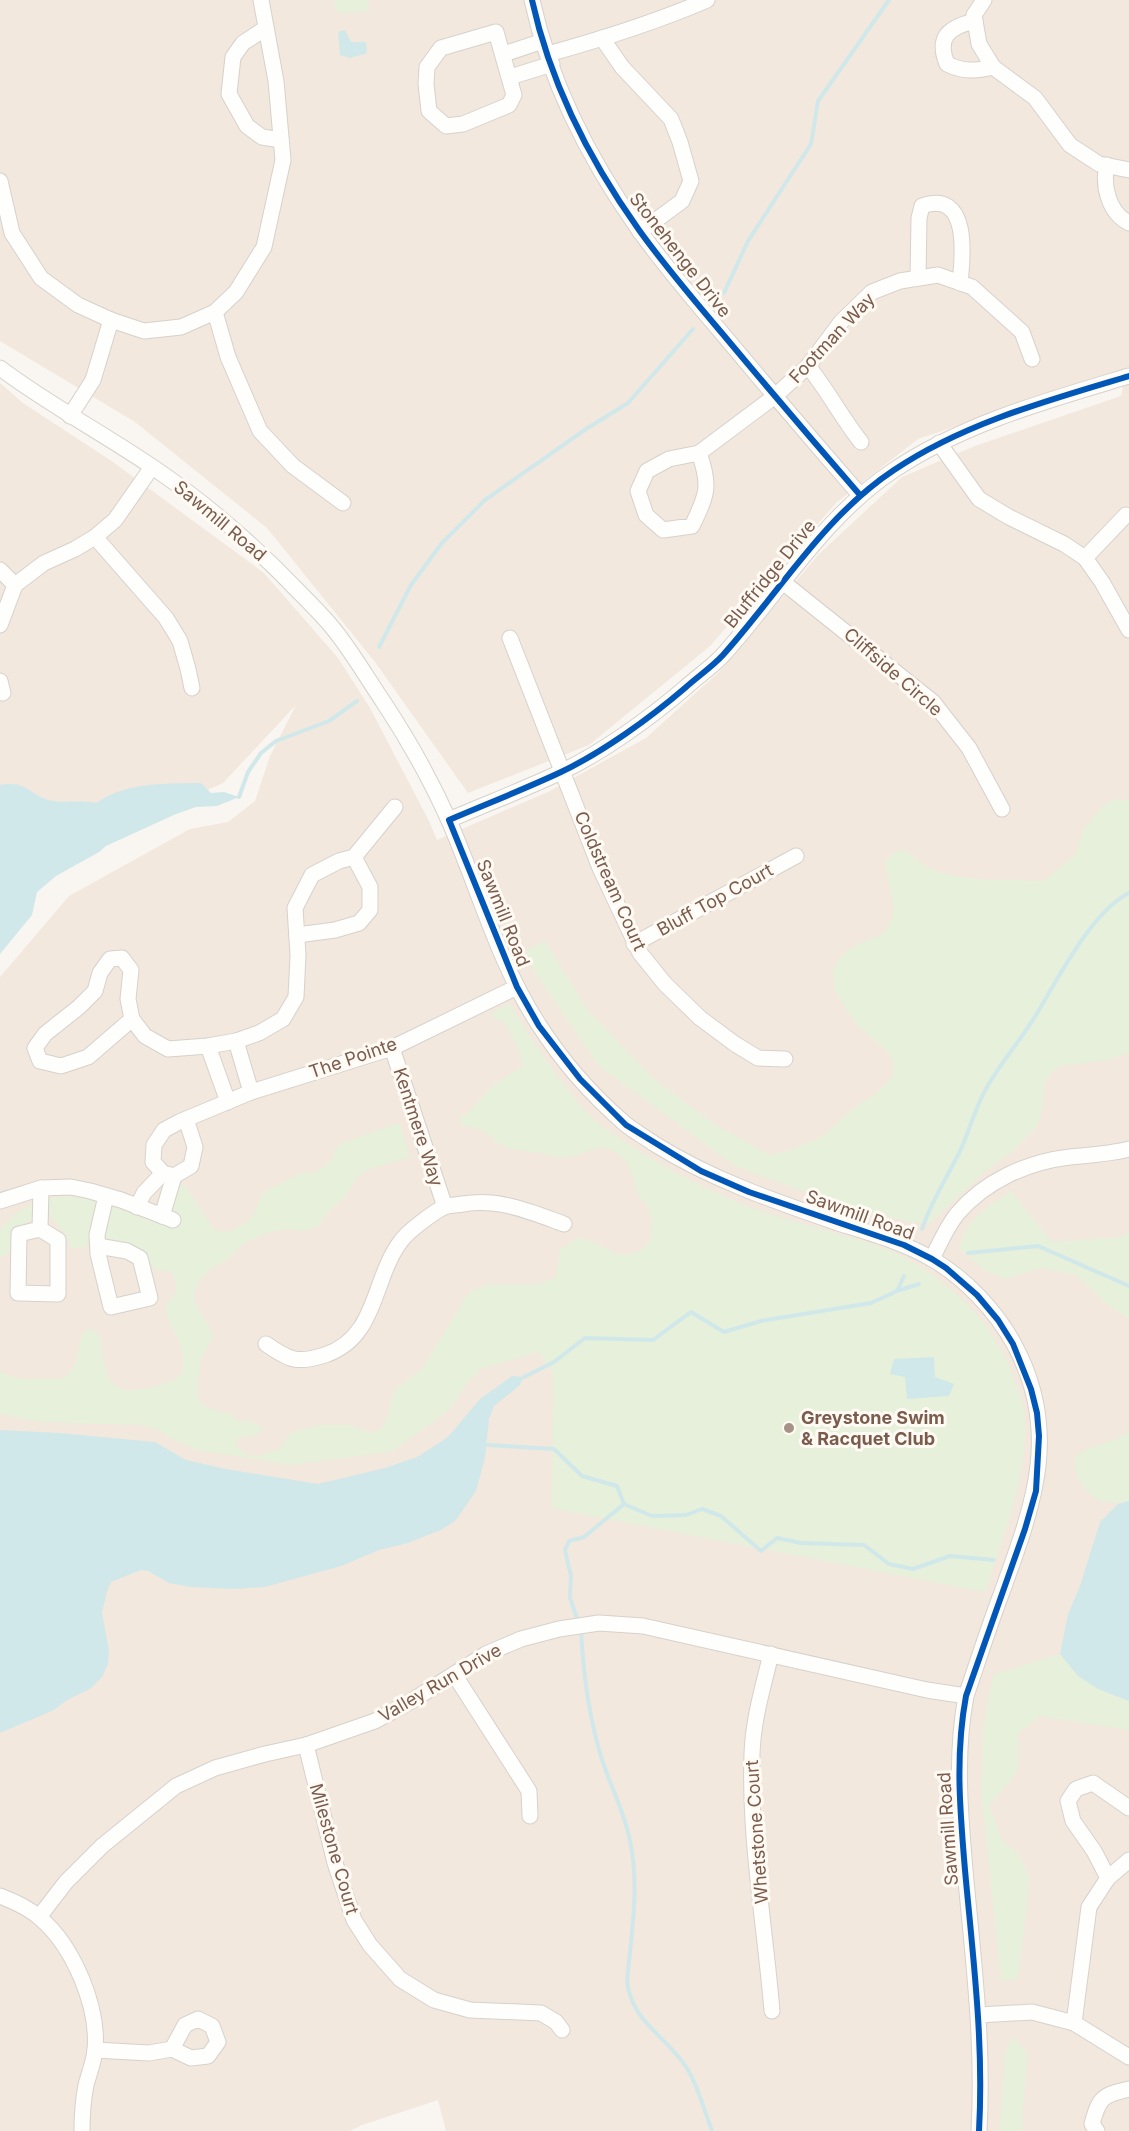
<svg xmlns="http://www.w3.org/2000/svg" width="1129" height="2131" font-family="Inter,sans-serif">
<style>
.residential{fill:#f2e8de}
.green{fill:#e7f0db}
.water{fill:#d0e8ea}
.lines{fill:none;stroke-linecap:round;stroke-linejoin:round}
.stream{stroke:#d0e8ea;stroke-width:4}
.minor-casing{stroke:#d7d1cb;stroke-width:17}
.minor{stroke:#fefefd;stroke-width:15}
.cycleway-casing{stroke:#fffaf3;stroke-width:10}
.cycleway{stroke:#0057b8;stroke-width:6}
.poi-dot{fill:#a69286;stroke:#fffaf3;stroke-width:2}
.labels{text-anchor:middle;stroke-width:6;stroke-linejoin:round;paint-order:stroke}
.street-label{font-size:18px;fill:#7a5c4d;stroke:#fffaf3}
.poi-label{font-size:18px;font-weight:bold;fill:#7a5c4d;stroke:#fffaf3;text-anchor:start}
</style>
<rect width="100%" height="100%" fill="#f9f5f0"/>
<!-- residential -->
<polygon class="residential" points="0,0 1129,0 1129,2131 446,2131 438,2100 362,2125 350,2131 0,2131 0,977 69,896 190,829 228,822 255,801 270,756 296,705 223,783 0,884 0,383 23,403 113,462 264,573 338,658 370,708 429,821 437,840 550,791 646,738 720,671 818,555 902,477 975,446 1121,396 1127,368 918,439 837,502 709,647 589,745 468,793 375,662 267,528 135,422 0,341"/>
<!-- green -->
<g class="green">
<polygon points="334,0 368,0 369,8 365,12 340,13 335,8"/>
<path d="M1116,799L1129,801V1053L1108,1060L1060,1066L1050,1074L1044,1084L1043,1109L1036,1128L1012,1152L985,1171L930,1223H915L877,1215L813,1195L735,1166L598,1065L534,971L525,951L545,941L588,1010L654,1079L716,1125L770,1155L790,1150L820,1138L855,1107L874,1095L893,1077V1062L890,1054L856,1024L835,991L833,971L840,956L857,945L884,933L891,920L894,908L885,862L890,855L902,850C913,854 919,862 929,868C955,882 1014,880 1044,881L1076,854L1083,830L1103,805Z"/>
<path d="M510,1004C534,1043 558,1081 589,1115C602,1128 625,1142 641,1152C675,1173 713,1193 750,1207C793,1223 838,1232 881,1247C933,1266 990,1316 1010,1368C1015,1383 1024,1400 1025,1416C1028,1476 1003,1535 985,1592L552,1508L553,1375L541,1354L538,1352L481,1369L469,1381L449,1410L393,1451L292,1465L197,1450L172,1439L155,1428L141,1425L43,1422L0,1414V1369L2,1373L21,1379H62C82,1366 75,1350 84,1331L89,1329L97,1332C107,1348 99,1368 113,1383C125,1394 132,1390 147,1388C170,1383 188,1381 182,1353C181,1347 180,1341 177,1336C172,1326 165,1318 166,1306C167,1299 174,1298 177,1292C176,1287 175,1277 172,1273C164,1265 158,1281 146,1255L107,1242L104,1237L111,1206L175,1229L171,1191L184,1184L214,1230L229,1232L246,1223L255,1212L262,1193L301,1173L316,1172L331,1161L335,1150L341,1143L399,1123L410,1157L367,1170L356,1179L345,1197L326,1214L319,1226L304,1231L289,1229L269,1232L243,1244L229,1258L210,1270L199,1280L194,1292L195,1303L210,1328L213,1337L201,1359L197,1395L201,1403L213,1410L231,1414L238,1421H250L263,1427C260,1439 246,1435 237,1439L236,1445L246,1454L258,1456L279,1449L291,1433L320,1425H350L371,1433L379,1430L385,1424L394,1390L421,1370L469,1292L486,1285L540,1284L556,1277L560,1249L579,1238C584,1240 591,1241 596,1243C605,1247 612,1254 621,1254C651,1257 658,1230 647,1207C645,1203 641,1200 639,1196C630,1177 635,1163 612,1150C598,1142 583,1156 569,1157C555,1159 546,1153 533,1152C521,1150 513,1151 502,1145C494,1141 488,1132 479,1129C471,1127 466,1129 459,1121L461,1117L469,1112L491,1087L523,1066C520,1050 512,1035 503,1021H499L490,1013Z"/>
<path d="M1011,1191L1052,1242L1120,1237L1129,1233V1318L1110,1307L1076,1275L1041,1268L1006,1279L984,1270L960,1249C961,1221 990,1206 1011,1191Z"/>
<polygon points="67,1196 85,1198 99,1202 90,1240 85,1247 78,1248 70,1247 65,1234 50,1216 49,1198"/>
<path d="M36,1203C37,1221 29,1220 17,1229C14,1242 14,1254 0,1257C0,1250 0,1241 0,1233C2,1220 25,1207 36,1203Z"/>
<path d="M1129,1431V1501C1100,1510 1072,1487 1075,1457C1093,1441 1112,1446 1129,1431Z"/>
<polygon points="1060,1654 1078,1676 1098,1689 1129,1701 1129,1730 1040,1716 1018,1734 1019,1766 1010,1782 989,1805 1002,1840 1017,1852 1030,1878 1018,1979 1001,1981 981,1788 983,1730 993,1675"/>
<polygon points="1012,2037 1027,2052 1022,2131 1000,2131 1005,2055"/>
</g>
<!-- water -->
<g class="water">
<polygon points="345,30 351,42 366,42 367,53 350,58 340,55 338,32"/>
<path d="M188,783H201L211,793L224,792L239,797L217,806L196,807L176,814L106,846L99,852L56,876L37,892L32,915L0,954V785C30,780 29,797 53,801C68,803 82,800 96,803C124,784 155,784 188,783Z"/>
<polygon points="934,1357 935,1377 954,1384 949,1396 907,1399 905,1377 890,1374 894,1359"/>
<polygon points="512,1376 524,1377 519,1386 494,1406 489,1419 485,1458 476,1491 456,1520 443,1529 408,1543 379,1550 341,1566 265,1587 234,1589 191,1587 169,1583 148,1571 141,1570 111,1582 107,1591 102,1613 109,1650 108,1664 102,1677 90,1689 67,1700 54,1710 0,1733 0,1430 59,1433 155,1442 186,1460 226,1469 318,1484 385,1468 417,1457 448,1437 480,1399"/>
<polygon points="1129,1501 1129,1701 1098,1689 1078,1676 1060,1654 1068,1614 1080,1586 1100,1522 1118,1504"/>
</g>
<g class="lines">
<!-- stream -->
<g class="stream">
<polyline points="724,293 748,241 811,144 818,101 889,0"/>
<polyline points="379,647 411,585 442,543 485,500 586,429 628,403 693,329"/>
<polyline points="239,797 248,772 261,753 276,741 329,721 357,701"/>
<path d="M922,1229C932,1200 947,1177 960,1151C970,1130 975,1107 987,1087C1001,1062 1021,1040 1036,1015C1058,979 1091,912 1129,893"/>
<polyline points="968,1253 1038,1246 1129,1286"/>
<polyline points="897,1291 919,1284"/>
<polyline points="524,1377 554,1362 585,1338 653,1340 691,1312 724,1332 761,1321 871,1303 897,1291 904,1276"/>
<polyline points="488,1445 554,1449 582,1476 617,1486 624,1504 652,1516 686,1515 702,1509 721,1516 761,1551 777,1538 801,1543 864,1545 889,1564 913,1569 950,1556 994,1560"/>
<polyline points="578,1621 570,1598 571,1576 565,1550 569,1541 584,1537 624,1504"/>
<path d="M581,1628C583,1674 589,1719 603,1763C612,1789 625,1814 630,1841C640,1887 631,1936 627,1982C633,2025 668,2036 688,2070C699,2089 704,2110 712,2131"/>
</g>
<!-- minor casing -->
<g class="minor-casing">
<g id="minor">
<path d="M532,0C550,82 590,161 639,230C664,265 693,299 721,332C767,387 813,441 860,495"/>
<polyline points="984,0 974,15 979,44 993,67 1035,98 1070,145 1099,164 1129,170"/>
<path d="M975,21C949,27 936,37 947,64C963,72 976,71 993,67"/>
<polyline points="266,28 243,43 233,57 229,94 247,126 262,137 281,140"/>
<polygon points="496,32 514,95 509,105 463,124 446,126 429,111 426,84 427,67 441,48"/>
<polyline points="602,38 622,67 671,119 680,142 691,181 682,201 640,232"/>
<polyline points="504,54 543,41"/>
<path d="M548,54C602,39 656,22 707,0"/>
<polyline points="510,77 552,64"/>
<path d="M1107,165C1102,186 1109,213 1129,223"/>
<polyline points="0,181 12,233 41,278 78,305 111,320 144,331 181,327 215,312 236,292 264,247 283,160 276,81 261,0"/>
<path d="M918,278L919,218L922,206C970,189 963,256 960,283"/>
<polyline points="215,312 228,357 260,431 293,466 343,503"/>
<path d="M808,366C828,391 842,418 861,442"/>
<path d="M0,368C49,405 103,433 154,468C207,504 256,547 300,593C311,604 322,615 332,627C351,650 367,678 384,703C409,741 432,782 450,823C479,890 499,964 539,1025C562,1061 591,1094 623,1122C632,1130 643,1136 653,1143C710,1179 774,1201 838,1223C870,1233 903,1242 932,1259C965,1278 996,1311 1014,1344C1062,1432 1033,1506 1002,1592C989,1626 978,1661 966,1696C955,1755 960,1811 965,1870C973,1958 984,2042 979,2131"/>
<polyline points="70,416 93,380 111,320"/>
<polyline points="939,443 979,499 1009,517 1064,544 1085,558 1102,582 1129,630"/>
<path d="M699,453C711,486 707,495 692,526L663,530L646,515L638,491L647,471L669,459L699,453L775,396L808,366L841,322L872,292L900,281L938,275L972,287L1022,332L1032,359"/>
<polyline points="95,537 166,618 180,641 188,669 192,688"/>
<polyline points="1085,558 1126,515"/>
<polyline points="0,570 15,585"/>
<polyline points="784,583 933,702 969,748 1002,809"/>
<polyline points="0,625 15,585 44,563 75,549 95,537 115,520 152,467"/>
<polyline points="510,638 600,868 640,953 665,984 700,1018 735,1044 758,1058 785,1059"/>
<polyline points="0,681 3,693"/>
<path d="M449,820C486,804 525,789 561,772C603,752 650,718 685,688C697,677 712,667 723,655C779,593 823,517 894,470C964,423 1049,400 1129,376"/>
<polyline points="297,935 335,930 359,923 370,910 370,887 354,857"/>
<polyline points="634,944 796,856"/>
<polyline points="132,1019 88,1057 61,1066 40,1061 35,1048 45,1034 79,1007 95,991 100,973 110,959 122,958 131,970 128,999 132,1019 145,1036 168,1049 208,1046 236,1041 259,1033 283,1019 296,997 298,955 295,908 312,875 339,861 354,857 395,807"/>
<polyline points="236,1041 251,1092"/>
<polyline points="208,1046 228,1102"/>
<polyline points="392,1048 445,1207"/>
<polyline points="186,1119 195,1147 191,1166 174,1176 163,1173 153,1162 154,1145 164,1130 179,1122 251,1092 392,1048 517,987"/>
<polyline points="0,1201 41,1188 71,1187 90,1191 121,1200 173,1220"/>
<polyline points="137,1207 144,1193 163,1173"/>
<polyline points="162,1216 174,1176"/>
<polyline points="40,1229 58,1240 58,1294 18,1293 19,1234 40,1229 41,1188"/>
<polyline points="98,1246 127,1251 140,1258 150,1298 111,1307 98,1254 97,1235 106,1196"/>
<path d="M932,1259C939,1244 947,1227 957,1214C985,1181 1027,1162 1070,1157C1090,1155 1109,1154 1129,1149"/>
<path d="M266,1344C289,1360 297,1364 325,1355C378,1337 372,1279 401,1241C408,1231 434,1212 444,1207C450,1205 457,1205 463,1204C499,1198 531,1212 564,1224"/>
<path d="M771,1654C763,1687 753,1720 752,1754C749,1839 765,1926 772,2011"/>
<polyline points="454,1674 529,1791 530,1816"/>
<polyline points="306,1745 335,1863 354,1920 370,1945 400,1979 434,2000 470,2010 541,2013 556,2022 562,2030"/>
<polyline points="1108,1878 1094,1851 1073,1821 1068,1801 1076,1789 1093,1783 1129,1808"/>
<path d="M0,1896C13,1901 29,1908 40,1918C73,1946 99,2006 95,2050C94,2061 89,2074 86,2085C83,2100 82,2116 82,2131"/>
<polyline points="39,1917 66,1882 102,1846 176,1786 215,1768 265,1754 306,1745 375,1721 413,1700 486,1654 521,1639 559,1629 599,1623 643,1626 927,1690 966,1696"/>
<polyline points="979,2015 1032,2012 1074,2023 1129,2057"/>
<polyline points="1074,2023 1089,1907 1108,1878 1129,1860"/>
<polyline points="95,2050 149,2053 172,2049 191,2058 208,2056 218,2042 212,2026 198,2019 185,2025 172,2049"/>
<path d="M1097,2131L1092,2124C1099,2098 1102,2095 1129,2089"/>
</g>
</g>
<!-- minor -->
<use href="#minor" class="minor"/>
<!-- cycleway casing -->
<g class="cycleway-casing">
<g id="cycleway">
<path d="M532,0C550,82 590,161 639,230C664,265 693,299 721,332C767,387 813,441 860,495"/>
<path d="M979,2131C984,2042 973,1958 965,1870C960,1811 955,1755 966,1696L1025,1529L1036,1491L1039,1436L1037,1413L1031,1389L1013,1344L998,1320L977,1295L946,1268L932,1259L904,1245L749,1192L701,1171L626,1125L580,1079L539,1026L517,987L449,820C486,804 525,789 561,772C603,752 650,718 685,688C697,677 712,667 723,655C779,593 823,517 894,470C964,423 1049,400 1129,376"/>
</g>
</g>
<!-- cycleway -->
<use href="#cycleway" class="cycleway"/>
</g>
<!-- markers -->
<circle class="poi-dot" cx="789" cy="1428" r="6"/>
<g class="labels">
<!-- street labels -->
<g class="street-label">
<text transform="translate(680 255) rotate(52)" y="6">Stonehenge Drive</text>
<text transform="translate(832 338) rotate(-47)" y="6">Footman Way</text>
<text transform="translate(220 521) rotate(40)" y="6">Sawmill Road</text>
<text transform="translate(770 574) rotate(-51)" y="6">Bluffridge Drive</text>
<text transform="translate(893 672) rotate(41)" y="6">Cliffside Circle</text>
<text transform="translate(610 881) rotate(66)" y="6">Coldstream Court</text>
<text transform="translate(715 900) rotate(-29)" y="6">Bluff Top Court</text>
<text transform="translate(503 913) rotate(68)" y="6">Sawmill Road</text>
<text transform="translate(353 1058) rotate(-19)" y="6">The Pointe</text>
<text transform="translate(418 1127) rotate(72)" y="6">Kentmere Way</text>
<text transform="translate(860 1215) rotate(20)" y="6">Sawmill Road</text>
<text transform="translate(440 1683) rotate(-30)" y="6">Valley Run Drive</text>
<text transform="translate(948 1829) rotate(-94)" y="6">Sawmill Road</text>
<text transform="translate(757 1832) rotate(-94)" y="6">Whetstone Court</text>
<text transform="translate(334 1849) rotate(74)" y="6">Milestone Court</text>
</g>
<!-- poi labels -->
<g class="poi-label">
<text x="801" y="1424">Greystone Swim<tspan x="801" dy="21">&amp; Racquet Club</tspan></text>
</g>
</g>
</svg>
